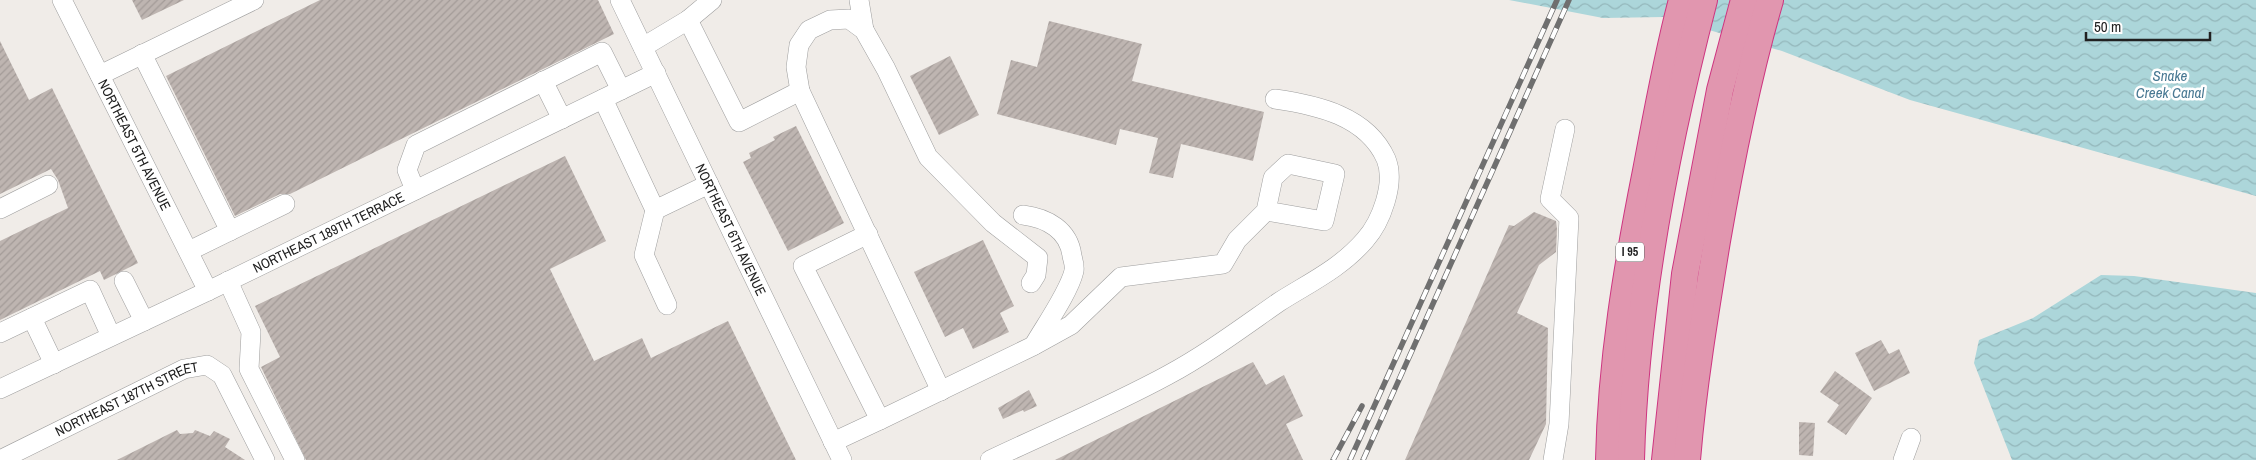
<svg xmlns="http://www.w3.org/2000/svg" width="2256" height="460" font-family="'Archivo Narrow',sans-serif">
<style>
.water{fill:url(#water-waves)}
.building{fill:url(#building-hatch)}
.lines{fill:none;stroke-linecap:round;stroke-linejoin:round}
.minor-casing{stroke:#9e9e9e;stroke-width:20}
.highway-casing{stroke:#ce3580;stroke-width:28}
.minor{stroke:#fff;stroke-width:19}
.highway{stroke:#e196af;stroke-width:26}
.rail-casing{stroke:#6f6f6f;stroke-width:5.5}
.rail{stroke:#fff;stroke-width:4;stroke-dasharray:11;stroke-linecap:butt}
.labels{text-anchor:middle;stroke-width:5;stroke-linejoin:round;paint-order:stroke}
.shield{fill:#fff;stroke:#646464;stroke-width:1}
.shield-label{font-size:12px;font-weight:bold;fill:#212121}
.street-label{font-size:14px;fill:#212121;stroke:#fff}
.water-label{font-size:15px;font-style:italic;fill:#497993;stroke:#fff}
</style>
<defs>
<pattern id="water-waves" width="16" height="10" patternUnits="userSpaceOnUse" patternTransform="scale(1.25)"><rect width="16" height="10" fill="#acd6da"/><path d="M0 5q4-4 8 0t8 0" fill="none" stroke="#94b7bb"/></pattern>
<pattern id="building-hatch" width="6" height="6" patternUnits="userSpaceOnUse" patternTransform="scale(1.25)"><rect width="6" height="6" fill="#beb5b1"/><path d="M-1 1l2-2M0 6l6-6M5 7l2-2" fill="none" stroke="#a39b98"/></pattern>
</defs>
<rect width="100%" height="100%" fill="#f0ece8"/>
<!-- water -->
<g class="water">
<polygon points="1509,0 2256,0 2256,196 1910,100 1782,51 1664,17 1603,18"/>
<polygon points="2101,275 2134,276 2256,293 2256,460 2012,460 1974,363 1979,340 2033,318"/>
</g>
<!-- building -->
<g class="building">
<polygon points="132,0 184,0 142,20"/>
<polygon points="320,0 598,0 614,34 290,194 280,194 235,216 166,76"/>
<polygon points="1049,21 1142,44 1132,81 1264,112 1253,161 1181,144 1173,178 1149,173 1158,138 1120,129 1116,145 997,114 1011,60 1037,67"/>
<polygon points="0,41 29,100 52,88 138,263 104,280 100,271 0,320 0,241 68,208 58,180 51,169 0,194"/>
<polygon points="950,56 979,115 939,135 910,76"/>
<polygon points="796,126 844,223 788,251 743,162 751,158 749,153 775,140 773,137"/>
<polygon points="565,156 606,241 550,269 594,361 642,338 651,358 728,321 796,460 306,460 261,367 280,357 255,306"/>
<polygon points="1534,212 1556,221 1557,229 1556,252 1539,265 1517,313 1548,328 1546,424 1529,460 1405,460 1509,225 1514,226"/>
<polygon points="983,240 1014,306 1000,313 1009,332 973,349 963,328 945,337 914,272"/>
<polygon points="1881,340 1889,354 1899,349 1910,373 1874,391 1855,353"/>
<polygon points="1253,362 1266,385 1284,375 1303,416 1286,424 1303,460 1055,460"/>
<polygon points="1835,371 1872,398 1846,435 1827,422 1839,405 1820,392"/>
<polygon points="1029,390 1037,406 1024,412 1023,410 1003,419 998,408"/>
<polygon points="1799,422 1815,423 1813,456 1799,455"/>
<polygon points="177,430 180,434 193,433 195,430 210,436 214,431 230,439 225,447 245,460 117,460"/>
</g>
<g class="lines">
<!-- minor casing -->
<g class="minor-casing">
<g id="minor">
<path id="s1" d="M62,0L208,291"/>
<path id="s2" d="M620,0L842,460"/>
<polyline points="859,0 864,30"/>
<polyline points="688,20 739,122 800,91"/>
<polyline points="643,47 688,20 712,0"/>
<polyline points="142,54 230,231"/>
<polyline points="100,75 254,0"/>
<polyline points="543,81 562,119"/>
<polyline points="603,99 655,210 709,184"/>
<polyline points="415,190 407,170 416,145 602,52 621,90"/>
<polyline points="0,209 48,185"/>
<polyline points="655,210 644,255 667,305"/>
<path d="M1023,215C1047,218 1069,230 1072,256C1073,260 1075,266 1074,271C1069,292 1045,326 1034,345"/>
<polyline points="189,251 285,204"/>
<polyline points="124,281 144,321"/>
<polyline points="228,281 251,332 249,369 295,460"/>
<polyline points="32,318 54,364"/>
<polyline points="0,333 90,290 111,336"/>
<path id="s3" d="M0,389L208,291L656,73"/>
<polyline points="941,391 800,91 796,67 799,45 809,30 830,20 849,19 864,30 886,69 928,157 993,223 1038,258 1036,275 1031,283"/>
<polyline points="880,420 1033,346 1071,325 1121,277 1223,264 1237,240 1266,211 1324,221 1335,174 1288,164 1273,178 1266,211"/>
<polyline points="833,442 880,420 803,266 868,234"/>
<path id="s4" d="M0,460L184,369L207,365L222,375L265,460"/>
<path d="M990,460C1049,432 1111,406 1168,375C1207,354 1243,327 1279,302C1309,283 1341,268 1365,240C1381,222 1396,183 1386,159C1367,116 1317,105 1275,99"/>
<polyline points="1553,460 1559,424 1569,218 1550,199 1565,129"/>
<polyline points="1903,460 1911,438"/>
</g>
</g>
<!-- highway casing -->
<g class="highway-casing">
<g id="highway">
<path d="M1609,460C1611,362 1627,266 1646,171C1657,113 1667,56 1682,0"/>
<path d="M1631,460C1635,308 1666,147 1704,0"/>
<polyline points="1665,460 1685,274 1720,90 1744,0"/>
<path d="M1687,460C1693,387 1705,314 1717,241C1731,160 1747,79 1770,0"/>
</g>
</g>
<!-- minor -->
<use href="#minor" class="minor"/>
<!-- highway -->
<use href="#highway" class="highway"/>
<!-- rail casing -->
<g class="rail-casing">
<g id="rail">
<polyline points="1333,460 1362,406"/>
<polyline points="1350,460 1557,0"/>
<polyline points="1363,460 1569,0"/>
</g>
</g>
<!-- rail -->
<use href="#rail" class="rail"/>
</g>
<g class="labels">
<!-- shield labels -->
<rect class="shield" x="1616" y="242.5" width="28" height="19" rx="4"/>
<g class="shield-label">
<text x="1630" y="256">I 95</text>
</g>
<!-- street labels -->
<g class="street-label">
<text dy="5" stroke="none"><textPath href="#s1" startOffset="162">NORTHEAST 5TH AVENUE</textPath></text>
<text dy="5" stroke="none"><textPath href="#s2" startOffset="255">NORTHEAST 6TH AVENUE</textPath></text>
<text dy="5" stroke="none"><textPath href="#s3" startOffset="364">NORTHEAST 189TH TERRACE</textPath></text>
<text dy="5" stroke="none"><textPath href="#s4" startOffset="141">NORTHEAST 187TH STREET</textPath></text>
</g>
<!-- water labels -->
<g class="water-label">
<text x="2170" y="81">Snake<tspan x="2170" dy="17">Creek Canal</tspan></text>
</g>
</g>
<!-- scale -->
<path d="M2086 32v8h124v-8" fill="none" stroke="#212121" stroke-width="2.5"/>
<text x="2094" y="32" font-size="15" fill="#212121" stroke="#ffffff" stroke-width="4" paint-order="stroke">50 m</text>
</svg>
